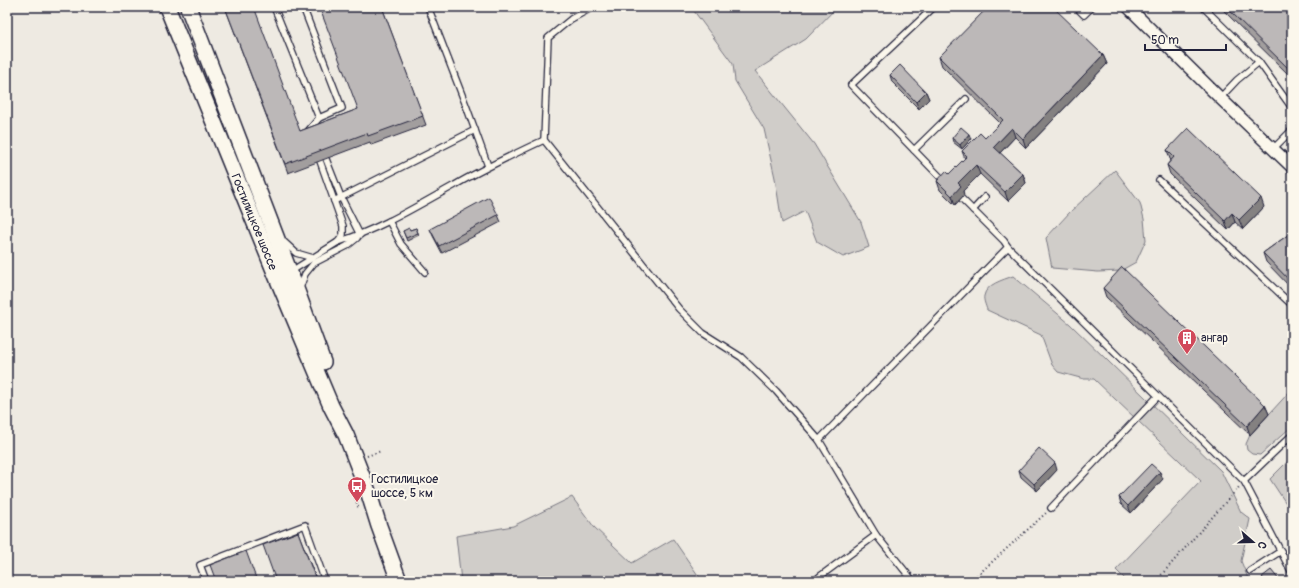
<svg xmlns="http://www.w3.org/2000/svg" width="1299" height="588" font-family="Pangolin,sans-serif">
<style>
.green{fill:#d0cdc9;stroke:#797882}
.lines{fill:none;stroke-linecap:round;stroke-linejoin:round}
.lane-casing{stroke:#22223b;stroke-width:8}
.street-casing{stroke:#22223b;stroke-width:14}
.secondary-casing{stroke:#22223b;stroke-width:18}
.path{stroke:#22223b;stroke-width:2;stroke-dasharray:1 3;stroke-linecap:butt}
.lane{stroke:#fbf7ec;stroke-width:5.5}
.street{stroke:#fbf7ec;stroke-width:11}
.secondary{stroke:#fbf7ec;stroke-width:15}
.wall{fill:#a29e9e;stroke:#22223b}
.shaded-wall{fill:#848181;stroke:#22223b}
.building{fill:#bcb8b8;stroke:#22223b}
.labels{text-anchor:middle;stroke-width:4;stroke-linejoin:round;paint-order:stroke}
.street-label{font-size:12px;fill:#22223b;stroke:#fbf7ec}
.poi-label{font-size:12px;fill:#22223b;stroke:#fbf7ec;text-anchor:start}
</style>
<rect width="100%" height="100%" fill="#eeeae2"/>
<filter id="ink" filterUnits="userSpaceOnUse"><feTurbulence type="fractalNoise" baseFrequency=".025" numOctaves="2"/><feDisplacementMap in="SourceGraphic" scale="8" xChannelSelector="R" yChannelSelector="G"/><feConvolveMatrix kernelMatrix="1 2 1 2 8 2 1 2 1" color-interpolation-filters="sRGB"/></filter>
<g filter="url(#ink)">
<!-- green -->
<g class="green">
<polygon points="691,7 837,7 806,39 755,71 814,144 861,222 869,247 843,257 817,242 805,211 782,223 775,178 764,129 735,81 733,64"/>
<polygon points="1115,170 1140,203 1144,219 1146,240 1136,262 1120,271 1098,272 1052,268 1046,238 1070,212"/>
<path d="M1013,276L1070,324L1221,471L1241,512L1250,519L1241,561L1249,581H1190V580L1130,581L1126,580L1116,570L1201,481L1094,379H1084L1058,372L1052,365L1041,335L987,310C986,306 983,300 984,296C986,284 1003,280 1013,276Z"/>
<polygon points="1292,389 1292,426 1260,455 1252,454 1247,450 1246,444 1250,435"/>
<polygon points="1292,457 1292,515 1291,511 1270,479"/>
<polygon points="572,497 594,527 632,563 673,539 702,581 461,581 456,536 513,526"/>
</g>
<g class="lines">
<!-- lane casing -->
<g class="lane-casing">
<g id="lane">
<polyline points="274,7 319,118"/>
<polyline points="303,7 342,108 319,118 308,131"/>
<polyline points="428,7 467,108 488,166"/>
<polyline points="593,7 571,19 548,38 544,140 679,309 703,333 741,357 776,391 819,440 876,535 913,581"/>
<polyline points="934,7 851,85 945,182"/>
<polyline points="1076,7 1084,15 1092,7"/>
<polyline points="1203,7 1259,62 1292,108"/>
<polyline points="1220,98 1237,80 1259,62"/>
<polyline points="1273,149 1292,130"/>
<polyline points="914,150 966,99"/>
<polyline points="326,159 341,197 360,235"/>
<polyline points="1159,180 1292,305"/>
<polyline points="961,198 1004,241 1008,247 1244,481 1292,573"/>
<polyline points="334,201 475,130"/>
<polyline points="973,210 985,197"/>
<polyline points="389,221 401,244 425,272"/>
<polyline points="283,241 296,253 313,258"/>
<path d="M338,242C380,229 417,206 455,185C484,168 514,154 544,140"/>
<polyline points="290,272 338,242 343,235 343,226 320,161"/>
<polyline points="300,288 305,274 314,263 347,246 357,238"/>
<polyline points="819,440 1008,247"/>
<polyline points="1244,481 1292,435"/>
<polyline points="1051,508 1158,396"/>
<polyline points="1250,571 1281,551"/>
<polyline points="819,577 876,535"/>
<polyline points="206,581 200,565 305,525 325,581"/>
</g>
</g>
<!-- street casing -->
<g class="street-casing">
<polyline id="street" points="1128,7 1220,98 1292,167"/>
</g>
<!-- secondary casing -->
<g class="secondary-casing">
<g id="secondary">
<path id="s1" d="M167,7L278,280L331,406L346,435L369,494L379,526L399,581"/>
<polyline points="188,7 298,294 323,362"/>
</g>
</g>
<!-- path -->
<g class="path">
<polyline points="367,456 381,451"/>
<polyline points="352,487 359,510"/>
<polyline points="971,581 1046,513"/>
<polyline points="1156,581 1239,487"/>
</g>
<!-- lane -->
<use href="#lane" class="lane"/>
<!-- street -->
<use href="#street" class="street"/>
<!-- secondary -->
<use href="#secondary" class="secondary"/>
</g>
<!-- wall -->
<g class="wall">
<polygon points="225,7 300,131 358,109 382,7 426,125 371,145 370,142 288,173"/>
<polygon points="1220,7 1292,7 1292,78"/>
<polygon points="1103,55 1107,64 1026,148 1015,137 1000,153 1023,174 1026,183 1008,201 980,174 963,191 964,195 955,205 940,190 937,181 949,174 965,159 962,151 985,138 1000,123 942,66 939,57"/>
<polygon points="890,75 926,92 929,99 919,109 892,82"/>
<polygon points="952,138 971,139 962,149 953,142"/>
<polygon points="1167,150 1264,207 1243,229 1235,222 1228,230 1170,174 1167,165 1171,160 1170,159"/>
<polygon points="498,215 501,222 442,253 433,236 430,229"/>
<polygon points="416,228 419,235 407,241 403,231 410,230"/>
<polygon points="1292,232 1292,289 1266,262 1263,253"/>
<polygon points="1103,288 1265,405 1269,414 1250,435 1106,297"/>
<polygon points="1019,470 1057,470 1037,491 1021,477"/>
<polygon points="1163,479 1131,513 1121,504 1119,497"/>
<polygon points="298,532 317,581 276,581"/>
</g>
<!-- shaded-wall -->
<g class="shaded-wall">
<polygon points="1103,55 1107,64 1026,148 1023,139"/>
<polygon points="926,92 929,99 919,109 916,102"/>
<polygon points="1012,128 1015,137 997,156 994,147"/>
<polygon points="969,134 971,139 962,149 960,145"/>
<polygon points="976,165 980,174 963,191 964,195 955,205 952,196 958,183"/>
<polygon points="1023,174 1026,183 1008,201 1005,192"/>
<polygon points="1261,198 1264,207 1243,229 1239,220"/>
<polygon points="1232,213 1235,222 1228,230 1225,221"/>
<polygon points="1265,405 1269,414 1250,435 1247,426"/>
<polygon points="1055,463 1057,470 1037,491 1034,484"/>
<polygon points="1160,472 1163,479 1131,513 1128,506"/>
</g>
<!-- building -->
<g class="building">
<polygon points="225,7 254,7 300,131 358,109 320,9 326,7 382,7 423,116 368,136 367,133 285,164"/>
<polygon points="988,7 1053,7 1103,55 1023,139 1012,128 994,147 1023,174 1005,192 976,165 958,183 961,186 952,196 937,181 946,171 949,174 967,156 962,151 980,133 985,138 1003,120 939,57"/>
<polygon points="1226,7 1292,7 1292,72"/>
<polygon points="900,65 926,92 916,102 890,75"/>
<polygon points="961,127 969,134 960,145 952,138"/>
<polygon points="1188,128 1261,198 1239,220 1232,213 1225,221 1167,165 1174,157 1167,150"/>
<polygon points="489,197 498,215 439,246 430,229"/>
<polygon points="409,228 410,230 416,228 418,233 406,238 403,231"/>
<polygon points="1292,232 1292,283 1263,253"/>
<polygon points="1122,267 1265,405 1247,426 1103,288"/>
<polygon points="1039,448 1055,463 1034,484 1019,470"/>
<polygon points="1151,464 1160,472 1128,506 1119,497"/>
<polygon points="298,532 315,577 306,581 276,581 263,545"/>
<polygon points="246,551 257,581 216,581 210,565"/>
<polygon points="1271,570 1280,581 1265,581 1262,577"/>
</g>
</g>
<!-- icons -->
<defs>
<g id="building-pin" transform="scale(1)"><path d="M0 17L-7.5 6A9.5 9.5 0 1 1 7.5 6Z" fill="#d1495b" stroke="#fbf7ec"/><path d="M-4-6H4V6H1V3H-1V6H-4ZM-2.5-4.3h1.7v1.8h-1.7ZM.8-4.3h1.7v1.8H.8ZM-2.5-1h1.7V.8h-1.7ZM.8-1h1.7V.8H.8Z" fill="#fff"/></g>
<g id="bus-pin" transform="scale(1)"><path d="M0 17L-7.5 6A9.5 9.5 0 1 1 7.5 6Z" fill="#d1495b" stroke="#fbf7ec"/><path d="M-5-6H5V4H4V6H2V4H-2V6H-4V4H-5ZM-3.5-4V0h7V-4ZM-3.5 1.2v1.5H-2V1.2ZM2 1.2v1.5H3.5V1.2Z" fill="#fff"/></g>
</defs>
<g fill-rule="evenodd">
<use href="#building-pin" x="1187" y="338"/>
<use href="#bus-pin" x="357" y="486"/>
</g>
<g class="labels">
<!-- street labels -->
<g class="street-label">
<text dy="4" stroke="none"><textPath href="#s1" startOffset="232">Гостилицкое шоссе</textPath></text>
</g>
<!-- poi labels -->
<g class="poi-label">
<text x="1201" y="342">ангар</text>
<text x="371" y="483">Гостилицкое<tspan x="371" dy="14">шоссе, 5 км</tspan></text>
</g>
</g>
<!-- margin -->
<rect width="1299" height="588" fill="none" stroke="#fbf7ec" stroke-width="24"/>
<rect x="12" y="12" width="1275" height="564" fill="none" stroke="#22223b" stroke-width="1.5" filter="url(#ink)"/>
<!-- north arrow -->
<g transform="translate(1253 542) rotate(110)" stroke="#fbf7ec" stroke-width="3" paint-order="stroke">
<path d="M0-3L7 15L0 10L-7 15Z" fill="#22223b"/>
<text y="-6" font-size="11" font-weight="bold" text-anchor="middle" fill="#22223b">С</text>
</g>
<!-- scale -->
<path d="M1145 44v6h81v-6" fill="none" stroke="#22223b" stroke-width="2"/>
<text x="1151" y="44" font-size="12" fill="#22223b" stroke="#fbf7ec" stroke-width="3" paint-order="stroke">50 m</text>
</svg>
